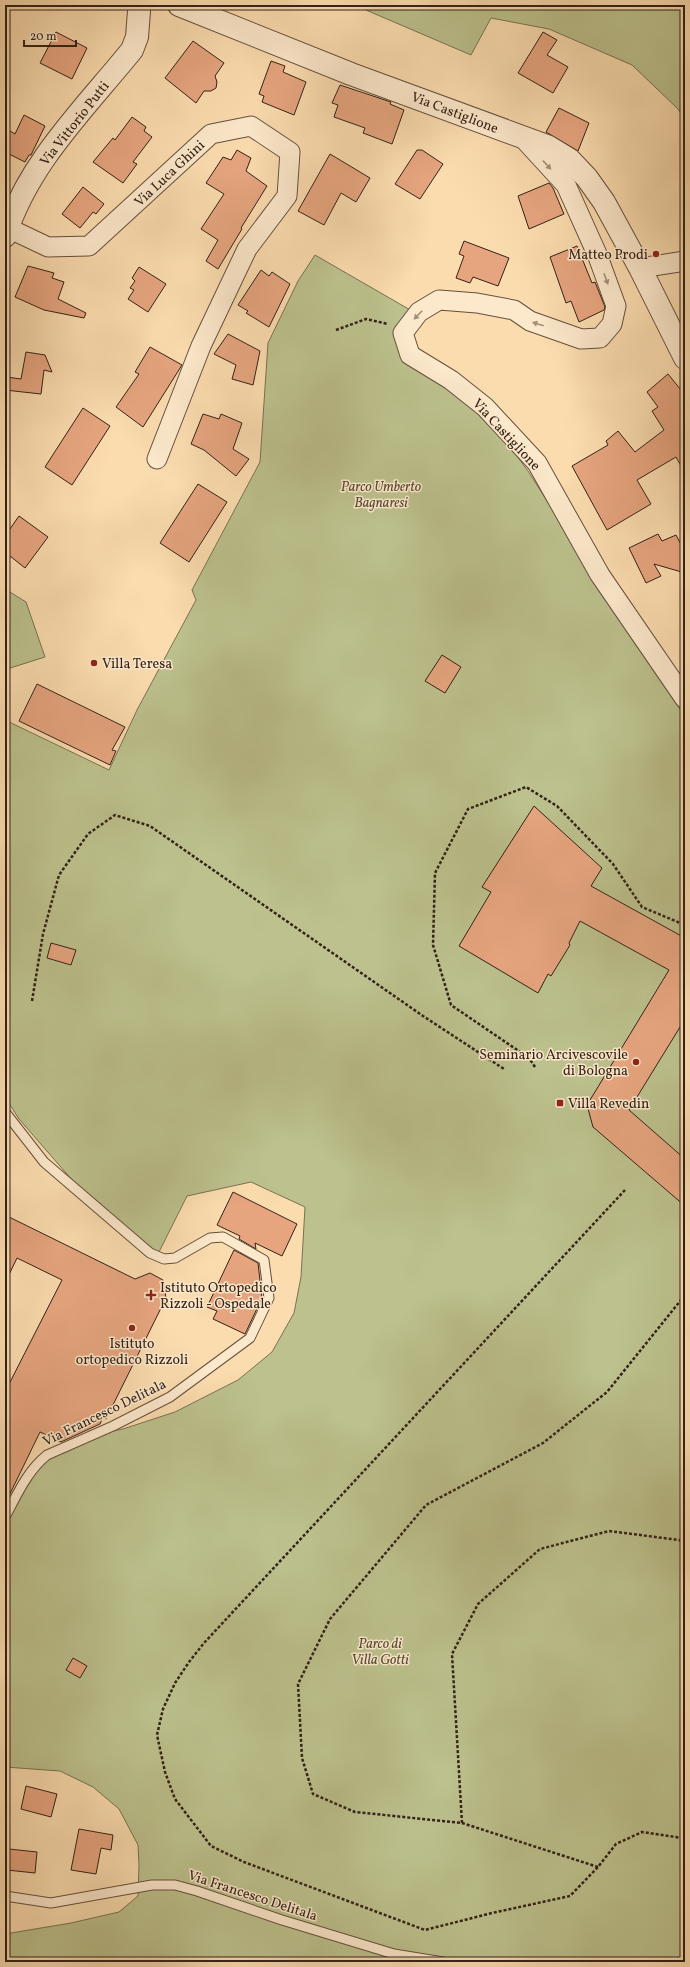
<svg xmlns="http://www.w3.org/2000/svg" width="690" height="1967" font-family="Vollkorn,serif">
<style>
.green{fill:#bcc18d;stroke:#787252}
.building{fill:#e6a57f;stroke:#332218}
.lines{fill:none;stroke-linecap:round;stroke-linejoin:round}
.service-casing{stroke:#65503e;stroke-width:11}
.minor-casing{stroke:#65503e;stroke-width:21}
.tertiary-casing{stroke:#65503e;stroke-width:24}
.path{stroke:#332218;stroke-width:2.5;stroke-dasharray:3 2;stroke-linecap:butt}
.service{stroke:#fce8cb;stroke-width:9}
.minor{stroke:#fce8cb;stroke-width:19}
.tertiary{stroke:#fce8cb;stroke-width:22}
.oneway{fill:#a28f7a}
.poi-dot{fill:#8f2418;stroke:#fce8cb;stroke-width:1.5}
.labels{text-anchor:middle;stroke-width:3;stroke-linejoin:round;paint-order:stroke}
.street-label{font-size:14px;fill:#332218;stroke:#fce8cb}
.poi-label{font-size:14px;fill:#332218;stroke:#fce8cb;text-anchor:start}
.park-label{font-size:14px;font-style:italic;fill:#554a35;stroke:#fce8cb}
</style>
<rect width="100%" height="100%" fill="#fbdcaf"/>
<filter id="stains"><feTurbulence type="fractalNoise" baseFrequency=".005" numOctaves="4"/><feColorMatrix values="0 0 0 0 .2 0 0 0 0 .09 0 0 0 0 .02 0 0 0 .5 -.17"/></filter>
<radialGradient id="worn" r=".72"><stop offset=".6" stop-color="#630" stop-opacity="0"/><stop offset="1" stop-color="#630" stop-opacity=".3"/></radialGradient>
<!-- green -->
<g class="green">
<polygon points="368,5 685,5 685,120 678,109 632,65 549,29 491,18 471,55 366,10"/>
<polygon points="315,255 412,311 397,331 478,408 499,432 528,471 685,717 685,1962 5,1962 5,1934 71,1923 119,1912 138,1896 139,1865 138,1845 119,1809 93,1787 60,1771 5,1767 5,1517 40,1465 78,1438 123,1429 175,1412 238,1380 272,1352 294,1313 301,1277 305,1207 251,1182 187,1196 159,1252 156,1252 73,1181 19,1119 5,1097 5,1012 7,1009 5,973 5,720 109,770 137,710 196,600 192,590 260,462 268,343 298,281"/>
<polygon points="5,589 26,602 45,657 7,669 5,672"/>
</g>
<!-- building -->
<g class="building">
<polygon points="56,32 87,48 72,79 40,63"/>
<polygon points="543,32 557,40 547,55 568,67 553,93 518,73"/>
<polygon points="193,41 224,63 215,76 217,82 216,88 211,91 204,91 196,103 165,78"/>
<polygon points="271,61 285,66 283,72 306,82 294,115 262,102 264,96 259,94"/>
<polygon points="340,85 391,102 390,104 404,110 392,144 363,133 365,128 334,117 338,105 332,103"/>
<polygon points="559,108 589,123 578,151 546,132"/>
<polygon points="24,115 45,126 31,155 29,155 25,162 5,152 5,128 15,134"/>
<polygon points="132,117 146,127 144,131 152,137 133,162 137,164 123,183 93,162 113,138 115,140"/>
<polygon points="237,150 251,158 246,171 267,186 241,228 242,229 218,269 206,261 218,240 201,229 224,194 206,183 223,157 231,160"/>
<polygon points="417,150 422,150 443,164 420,199 395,184"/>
<polygon points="330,154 370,178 356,202 341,193 324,225 298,211"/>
<polygon points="549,183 553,188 564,214 529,229 518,196"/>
<polygon points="83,187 104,204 96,214 93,212 80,228 62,214"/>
<polygon points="464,241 509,258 498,286 473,277 470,283 456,278 464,256 459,254"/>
<polygon points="577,246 592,283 595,282 605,307 604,310 579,322 571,301 566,303 550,257"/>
<polygon points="28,266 54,273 52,278 64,282 58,299 86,313 84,318 44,310 15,297"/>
<polygon points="139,267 166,284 148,312 128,299 134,290 130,288 135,281 132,278"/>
<polygon points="261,270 269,276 272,272 290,284 269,327 246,313 248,311 238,305"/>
<polygon points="228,334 260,351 253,385 232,379 236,365 214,354"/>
<polygon points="150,347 182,365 143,427 116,407 139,374 135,372"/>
<polygon points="26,352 45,355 52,372 44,370 41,394 5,390 7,377 21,379"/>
<polygon points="668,374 685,395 685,473 676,457 637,480 651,504 607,530 572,466 608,445 606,441 618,431 635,452 664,430 652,411 658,407 647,392"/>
<polygon points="83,408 110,426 72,485 45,467"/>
<polygon points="203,414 219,419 221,414 242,423 233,449 249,459 236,476 204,450 191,444"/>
<polygon points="198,484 227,502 189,562 160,543"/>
<polygon points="19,516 48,537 25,568 5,552 5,536"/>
<polygon points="658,534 662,541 676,535 685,552 685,573 654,564 661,576 646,583 629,548"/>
<polygon points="442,655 461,667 445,693 425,681"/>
<polygon points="37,684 125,727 112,750 116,751 110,765 19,721"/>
<polygon points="534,806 602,868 591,886 685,938 685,1019 629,1110 685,1159 685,1206 593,1127 587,1105 669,970 580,921 569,943 570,945 551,976 548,974 538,993 459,946 491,892 482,887"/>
<polygon points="51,943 76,950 71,965 47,958"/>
<polygon points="233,1192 297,1224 282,1256 255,1243 256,1249 239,1239 240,1236 217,1225"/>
<polygon points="5,1215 135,1279 150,1273 163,1280 166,1298 106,1419 103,1417 100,1424 61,1442 40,1432 5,1504 5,1392 62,1280 17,1258 5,1283"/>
<polygon points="234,1250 258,1263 262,1298 245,1334 213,1319 217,1311 207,1307"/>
<polygon points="73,1658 87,1666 80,1678 66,1670"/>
<polygon points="26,1786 57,1794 51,1817 21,1809"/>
<polygon points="79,1829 113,1835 111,1850 101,1848 96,1874 71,1870"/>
<polygon points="9,1849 37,1852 35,1873 7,1870"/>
</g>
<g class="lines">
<!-- service casing -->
<g class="service-casing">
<g id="service">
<path d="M5,1112L44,1162L150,1253L164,1259L175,1258L210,1238L223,1237L264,1260L269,1298L250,1338L170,1397L113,1426L47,1455C27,1471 17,1495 5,1517"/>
<polyline points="5,1896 51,1903 152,1885 175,1885 197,1891 282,1920 394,1954 443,1962"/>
</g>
</g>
<!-- minor casing -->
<g class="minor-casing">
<g id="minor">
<polyline points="521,136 566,185 597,254 616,306 612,324 600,338 581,339 530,321 514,310 477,303 439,300 419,312 403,333 410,355 451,380 485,407 537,463 600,575 685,699"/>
<polyline points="8,228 48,247 89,246 211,134 251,126 290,152 287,196 247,249 201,346 157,459"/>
<polyline points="640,268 685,261"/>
</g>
</g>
<!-- tertiary casing -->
<g class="tertiary-casing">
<g id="tertiary">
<polyline points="179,5 351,74 547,146 570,160 587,178 604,202 640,268 685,358"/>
<path d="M5,236C28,163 85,108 132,50L137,37L139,11"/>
</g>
</g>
<!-- path -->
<g class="path">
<polyline points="336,330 366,319 388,324"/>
<polyline points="32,1001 43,934 59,875 88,834 115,815 150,826 423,1016 504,1069"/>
<polyline points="535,1067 529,1058 451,1005 433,945 435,873 468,809 526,787 557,806 613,864 642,907 685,925"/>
<polyline points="625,1190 204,1643 189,1662 175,1683 163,1709 157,1735 165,1772 175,1799 211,1846 244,1862 425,1930 492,1913 570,1896 598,1867 616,1844 642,1832 676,1837 685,1840"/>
<polyline points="462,1823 452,1654 478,1604 540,1549 609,1531 679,1540 685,1544"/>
<polyline points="598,1867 462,1823 355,1812 313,1794 302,1758 298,1684 330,1619 426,1505 543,1443 607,1392 685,1295"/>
</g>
<!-- service -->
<use href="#service" class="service"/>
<!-- minor -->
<use href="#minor" class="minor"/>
<!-- tertiary -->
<use href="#tertiary" class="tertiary"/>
</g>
<!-- one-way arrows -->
<defs><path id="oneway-solid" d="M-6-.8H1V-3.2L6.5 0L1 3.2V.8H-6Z"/></defs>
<g class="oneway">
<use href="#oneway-solid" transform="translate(547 165) rotate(47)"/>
<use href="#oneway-solid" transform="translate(606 279) rotate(70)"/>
<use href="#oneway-solid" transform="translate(418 315) rotate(134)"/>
<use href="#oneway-solid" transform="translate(538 324) rotate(-162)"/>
</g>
<!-- markers -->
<g class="poi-dot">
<circle cx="656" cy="254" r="4"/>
<circle cx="94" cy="663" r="4"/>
<circle cx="636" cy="1062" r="4"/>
<rect x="556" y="1099" width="8" height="8" rx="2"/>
<path d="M149 1289h4v4h4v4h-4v4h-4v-4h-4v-4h4z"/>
<circle cx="132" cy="1328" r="4"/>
</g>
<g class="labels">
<!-- street labels -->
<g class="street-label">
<text transform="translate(455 112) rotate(21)" y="5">Via Castiglione</text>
<text transform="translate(74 123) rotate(-52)" y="5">Via Vittorio Putti</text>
<text transform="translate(169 173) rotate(-43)" y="5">Via Luca Ghini</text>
<text transform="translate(507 434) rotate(47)" y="5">Via Castiglione</text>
<text transform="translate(104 1412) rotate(-26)" y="5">Via Francesco Delitala</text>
<text transform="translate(253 1895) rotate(18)" y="5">Via Francesco Delitala</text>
</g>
<!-- poi labels -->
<g class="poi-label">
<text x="648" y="259" text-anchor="end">Matteo Prodi</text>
<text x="102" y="668">Villa Teresa</text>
<text x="628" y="1059" text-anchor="end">Seminario Arcivescovile<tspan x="628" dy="16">di Bologna</tspan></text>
<text x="568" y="1108">Villa Revedin</text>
<text x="160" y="1292">Istituto Ortopedico<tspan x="160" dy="16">Rizzoli - Ospedale</tspan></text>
<text x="132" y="1348" text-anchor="middle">Istituto<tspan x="132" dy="16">ortopedico Rizzoli</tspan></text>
</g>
<!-- park labels -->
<g class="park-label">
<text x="381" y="491">Parco Umberto<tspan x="381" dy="16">Bagnaresi</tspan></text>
<text x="380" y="1648">Parco di<tspan x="380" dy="16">Villa Gotti</tspan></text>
</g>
</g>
<!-- margin -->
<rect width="690" height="1967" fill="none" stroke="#fbdcaf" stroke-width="20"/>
<rect x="6" y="6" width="678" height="1955" fill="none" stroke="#332218" stroke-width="2"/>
<rect x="10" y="10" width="670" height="1947" fill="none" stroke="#332218"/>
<!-- scale -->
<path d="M24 40v6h52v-6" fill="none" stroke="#332218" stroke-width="2"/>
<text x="30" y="40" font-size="12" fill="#332218" stroke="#fce8cb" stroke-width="3" paint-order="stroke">20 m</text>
<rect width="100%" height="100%" filter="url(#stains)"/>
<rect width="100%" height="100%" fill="url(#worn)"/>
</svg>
